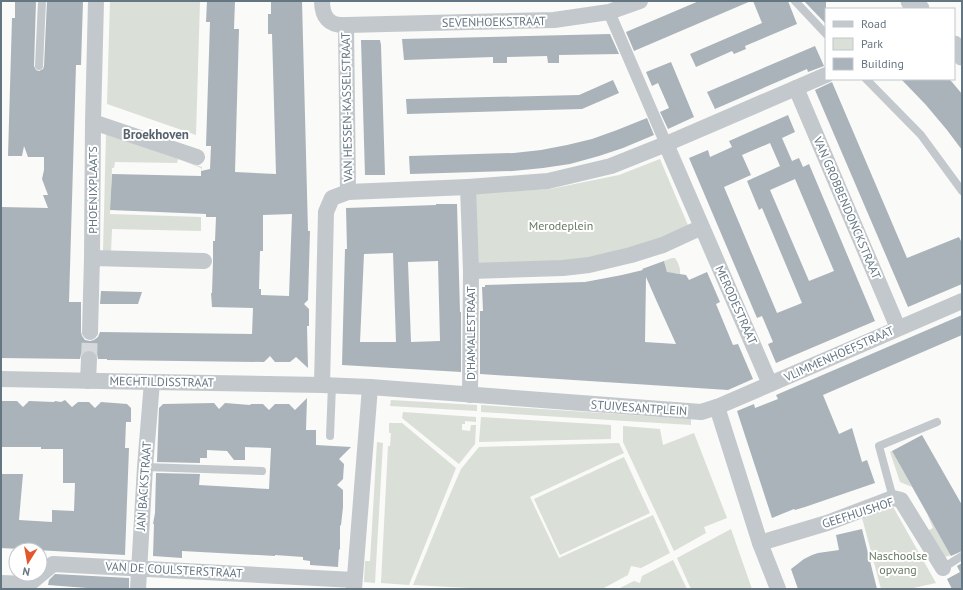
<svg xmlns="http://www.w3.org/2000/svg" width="963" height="590" font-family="'PT Sans',sans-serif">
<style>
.green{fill:#dadfd7}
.building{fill:#aab3b9;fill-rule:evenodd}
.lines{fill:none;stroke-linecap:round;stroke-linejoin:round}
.minor-tunnel{stroke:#d5d9db;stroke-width:16;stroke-dasharray:16 8;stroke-linecap:butt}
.service{stroke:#c3c8cc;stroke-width:8}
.pedestrian{stroke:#c3c8cc;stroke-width:12}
.minor{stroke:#c3c8cc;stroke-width:16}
.tertiary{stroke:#c3c8cc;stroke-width:21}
.labels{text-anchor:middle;stroke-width:4;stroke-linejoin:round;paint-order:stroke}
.street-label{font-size:12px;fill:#657683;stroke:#fff}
.park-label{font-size:12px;fill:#687a64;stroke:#fff}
.neighbourhood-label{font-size:13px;font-weight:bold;fill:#57646e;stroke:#fff}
</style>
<rect width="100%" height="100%" fill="#fafaf8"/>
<!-- green -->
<g class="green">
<polygon points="110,1 200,1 196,135 107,104"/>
<polygon points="106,134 202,167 202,171 201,168 178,159 177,163 115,162 114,168 112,168 110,214 201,217 201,231 112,229 111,252 103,252"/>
<polygon points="660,159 690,230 651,247 562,266 473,268 471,193 550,189 619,175"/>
<path d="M672,258H675C678,262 681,269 680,274L673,273L668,275L664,261Z"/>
<polygon points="391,400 477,405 477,411 390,406"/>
<polygon points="481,405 691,419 691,425 481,412"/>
<polygon points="403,412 476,417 476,422 465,421 465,424 462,424 462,430 470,431 471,425 476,425 475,444 459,464 402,418"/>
<polygon points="481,417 611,425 611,439 479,442"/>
<polygon points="389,423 402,423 456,468 409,585 381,583 388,446 390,446 391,433 389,433"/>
<polygon points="623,426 660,429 663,445 694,433 727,518 704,527 706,533 674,551 623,442"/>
<polygon points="377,442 383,443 375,583 364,582 365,561 370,561"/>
<polygon points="619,443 624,453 530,497 559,558 653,515 670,553 641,568 631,566 628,575 602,589 488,589 413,585 448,499 461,469 479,447"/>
<polygon points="892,451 912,487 900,482 890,452"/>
<polygon points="624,457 650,513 560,555 534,499"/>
<polygon points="892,505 936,583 909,589 881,589 861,514"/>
<polygon points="927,514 951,555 945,557 927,531 933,528"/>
<polygon points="731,529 752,589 691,589 677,558"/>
<polygon points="673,560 687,589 618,589 634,581 640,583 642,576"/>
</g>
<!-- building -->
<g class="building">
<path d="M15,1H36L34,66L36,70L39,71L43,69L44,66L47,1H83L81,65H76L69,302H81V332L82,336L85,340L90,341L94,340L98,337L100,332L252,334L253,308L212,307L211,293H212L213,262V241H215L216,217H206V214L110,210L112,174L201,176V171L210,169L211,146H206L210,22H206L207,1H235L234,29H239L235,172L276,174L272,34H268V14H271V1H302L308,231H310L308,300L304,304L309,309V326H307L308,368L296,357L290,362H275L270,356L264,362L107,360V359H98L97,354L94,351L89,350H85L81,354L80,359H78L1,358V207L48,208L43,195H48L42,179L44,170V157H28L24,146L22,156H8L12,18H15ZM292,214L289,296L261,295V289H259L260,251H263V215Z"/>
<polygon points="699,1 751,1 634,51 626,32"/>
<polygon points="753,1 788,1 797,24 745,46 746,49 734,54 732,51 696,67 690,54 762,23"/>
<polygon points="804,1 826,1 826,24"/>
<polygon points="610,34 619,54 559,55 559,63 548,63 547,56 507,57 507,63 493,63 493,57 404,60 402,39"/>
<polygon points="361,40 380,40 381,45 385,175 365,175"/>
<polygon points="815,46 824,66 808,72 807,69 715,109 707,92"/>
<polygon points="671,62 694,117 668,129 660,112 669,108 658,83 652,86 646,72"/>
<polygon points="901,79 949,79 952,82 962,94 962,150 947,130 926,105"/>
<polygon points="613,80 619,93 582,109 407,114 406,99 579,95"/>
<polygon points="832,82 907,258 959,237 962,243 962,284 908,307 815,90"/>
<path d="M788,115L795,132L782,138L792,161L799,158L803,167L809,164L875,321L776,363L768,344L773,342L762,316L757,318L689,158L708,150L710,157L732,147L729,141ZM770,143L780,166L747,181L759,210L762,208L802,303L777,313L724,187L751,175L742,155ZM795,179L834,271L809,281L770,190Z"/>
<polygon points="647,118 654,135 623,148 599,156 570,164 543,168 513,171 410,174 409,156 514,153 541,150 567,145 592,139 617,130"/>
<path d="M436,204H457L460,312H461V372L342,365L345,249H347L346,208L436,205ZM393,253L396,342H360L364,254ZM438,261L440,341L411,342L408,262Z"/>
<path d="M664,261L667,272L686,275L689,280L707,272L720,302L716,304L733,345L738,344L753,379L728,390L480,374V311H483L482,287H485V285L585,282L622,275L643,270L642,269ZM646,277L657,302L676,344L645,342Z"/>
<polygon points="101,291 142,292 138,304 100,304"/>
<polygon points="962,315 962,335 823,395 839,434 852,428 862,462 867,460 875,483 805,507 795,510 794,509 772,518 737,411 754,404 755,408 778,399 776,395"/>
<polygon points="307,398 306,430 316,430 316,445 351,447 339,459 344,464 343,479 337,485 343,490 343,507 341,525 340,526 340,549 339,550 338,567 310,565 310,561 303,560 303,557 275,555 275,556 182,551 182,558 153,556 154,524 153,524 155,513 156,473 200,474 199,485 269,489 271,448 245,447 245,460 234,460 227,451 207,450 207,458 200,458 200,463 157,462 159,408 163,404 214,403 219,409 225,403 250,405 251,404 263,404 269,410 275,404 289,404 295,410"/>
<polygon points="65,400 72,407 78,402 89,402 95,408 101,402 127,404 131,408 131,422 126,422 125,448 129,448 125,555 1,548 1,474 23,474 19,520 52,522 52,510 74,511 75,483 63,483 63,449 41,449 41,447 1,447 1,401 17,401 23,407 29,401 54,402 55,401 61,402"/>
<polygon points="922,435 962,505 962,551 951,556 892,451"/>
<polygon points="862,529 877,589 798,589 791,569 804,559 812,555 818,553 839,550 836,535"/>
<polygon points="962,563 962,589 952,589 947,579 960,572 957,566"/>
<polygon points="55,574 129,578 129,589 100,589 48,585 49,580"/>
</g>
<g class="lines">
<!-- minor-tunnel -->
<polyline class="minor-tunnel" points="89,359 90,332"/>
<!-- service -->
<g class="service">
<polyline points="795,1 826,34"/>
<polyline points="39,66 42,1"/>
<polyline points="866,79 921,135 962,191"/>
<polyline points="330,436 332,385"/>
<polyline points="145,467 262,471"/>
<polyline points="893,498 879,446 937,422"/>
<polyline points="943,568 962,556"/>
</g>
<!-- pedestrian -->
<polyline class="pedestrian" points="609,12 666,144"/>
<!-- minor -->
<g class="minor">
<path d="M322,1C322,17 329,26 346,25L348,192L332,198L326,212L322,385"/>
<polyline points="346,25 554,20 609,12 640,1"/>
<polyline points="796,88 826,75"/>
<polyline points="93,122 197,157"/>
<polyline points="666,144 796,88 898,328"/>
<polyline points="348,192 468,187"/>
<polyline points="702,227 663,245 631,255 589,265 563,268 471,271 468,187 548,181 611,166 666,144 770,384"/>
<polyline points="92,258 204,261"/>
<polyline points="90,332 92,258 93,122 96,1"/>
<polyline points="1,379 152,382 322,385 370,387 701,412 717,407 962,301"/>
<polyline points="88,381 89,359"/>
<polyline points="470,395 471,271"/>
<polyline points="717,407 760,543 778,589"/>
<polyline points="760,543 827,523 893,498 901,500 943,568"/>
<polyline points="1,583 29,584 53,564 354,580"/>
<polyline points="138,589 145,467 152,382"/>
<polyline points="354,589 370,387"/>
</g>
<!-- tertiary -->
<g class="tertiary">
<polyline points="911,1 919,9"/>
<polyline points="954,46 962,55"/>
</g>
</g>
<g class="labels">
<!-- street labels -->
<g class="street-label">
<text transform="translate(494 22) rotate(-1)" y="4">SEVENHOEKSTRAAT</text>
<text transform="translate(347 107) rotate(-91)" y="4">VAN HESSEN-KASSELSTRAAT</text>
<text transform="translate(93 190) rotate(-90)" y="4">PHOENIXPLAATS</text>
<text transform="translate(847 208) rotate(67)" y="4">VAN GROBBENDONCKSTRAAT</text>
<text transform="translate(736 305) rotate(66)" y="4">MERODESTRAAT</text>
<text transform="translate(471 333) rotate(-90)" y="4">D'HAMALESTRAAT</text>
<text transform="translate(839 354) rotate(-24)" y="4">VLIMMENHOEFSTRAAT</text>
<text transform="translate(162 382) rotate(1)" y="4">MECHTILDISSTRAAT</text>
<text transform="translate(639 408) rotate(4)" y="4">STUIVESANTPLEIN</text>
<text transform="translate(144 486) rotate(-86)" y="4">JAN BACKSTRAAT</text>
<text transform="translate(858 513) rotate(-18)" y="4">GEEFHUISHOF</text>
<text transform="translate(174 570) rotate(3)" y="4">VAN DE COULSTERSTRAAT</text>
</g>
<!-- park labels -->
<g class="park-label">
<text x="561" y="230">Merodeplein</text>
<text x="898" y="560">Naschoolse<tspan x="898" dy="14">opvang</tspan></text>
</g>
<!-- neighbourhood labels -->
<g class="neighbourhood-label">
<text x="156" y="139">Broekhoven</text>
</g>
</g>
<!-- border -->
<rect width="963" height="590" fill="none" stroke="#657683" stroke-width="4"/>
<!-- legend -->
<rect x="825" y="8" width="130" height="72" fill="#ffffff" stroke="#c1c8cd"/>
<rect x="833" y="21" width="20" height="6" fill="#c3c8cc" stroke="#c1c8cd"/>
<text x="861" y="28" font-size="12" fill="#657683">Road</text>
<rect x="833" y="38" width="20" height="12" fill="#dadfd7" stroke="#c1c8cd"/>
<text x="861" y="48" font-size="12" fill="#657683">Park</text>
<rect x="833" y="58" width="20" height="12" fill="#aab3b9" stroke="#c1c8cd"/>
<text x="861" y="68" font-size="12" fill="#657683">Building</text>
<!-- north arrow -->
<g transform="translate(28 562) rotate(191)"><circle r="19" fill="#ffffff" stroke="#c1c8cd"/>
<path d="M0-3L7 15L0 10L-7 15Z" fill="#e4572e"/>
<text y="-6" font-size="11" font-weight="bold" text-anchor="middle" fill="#657683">N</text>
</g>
</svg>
